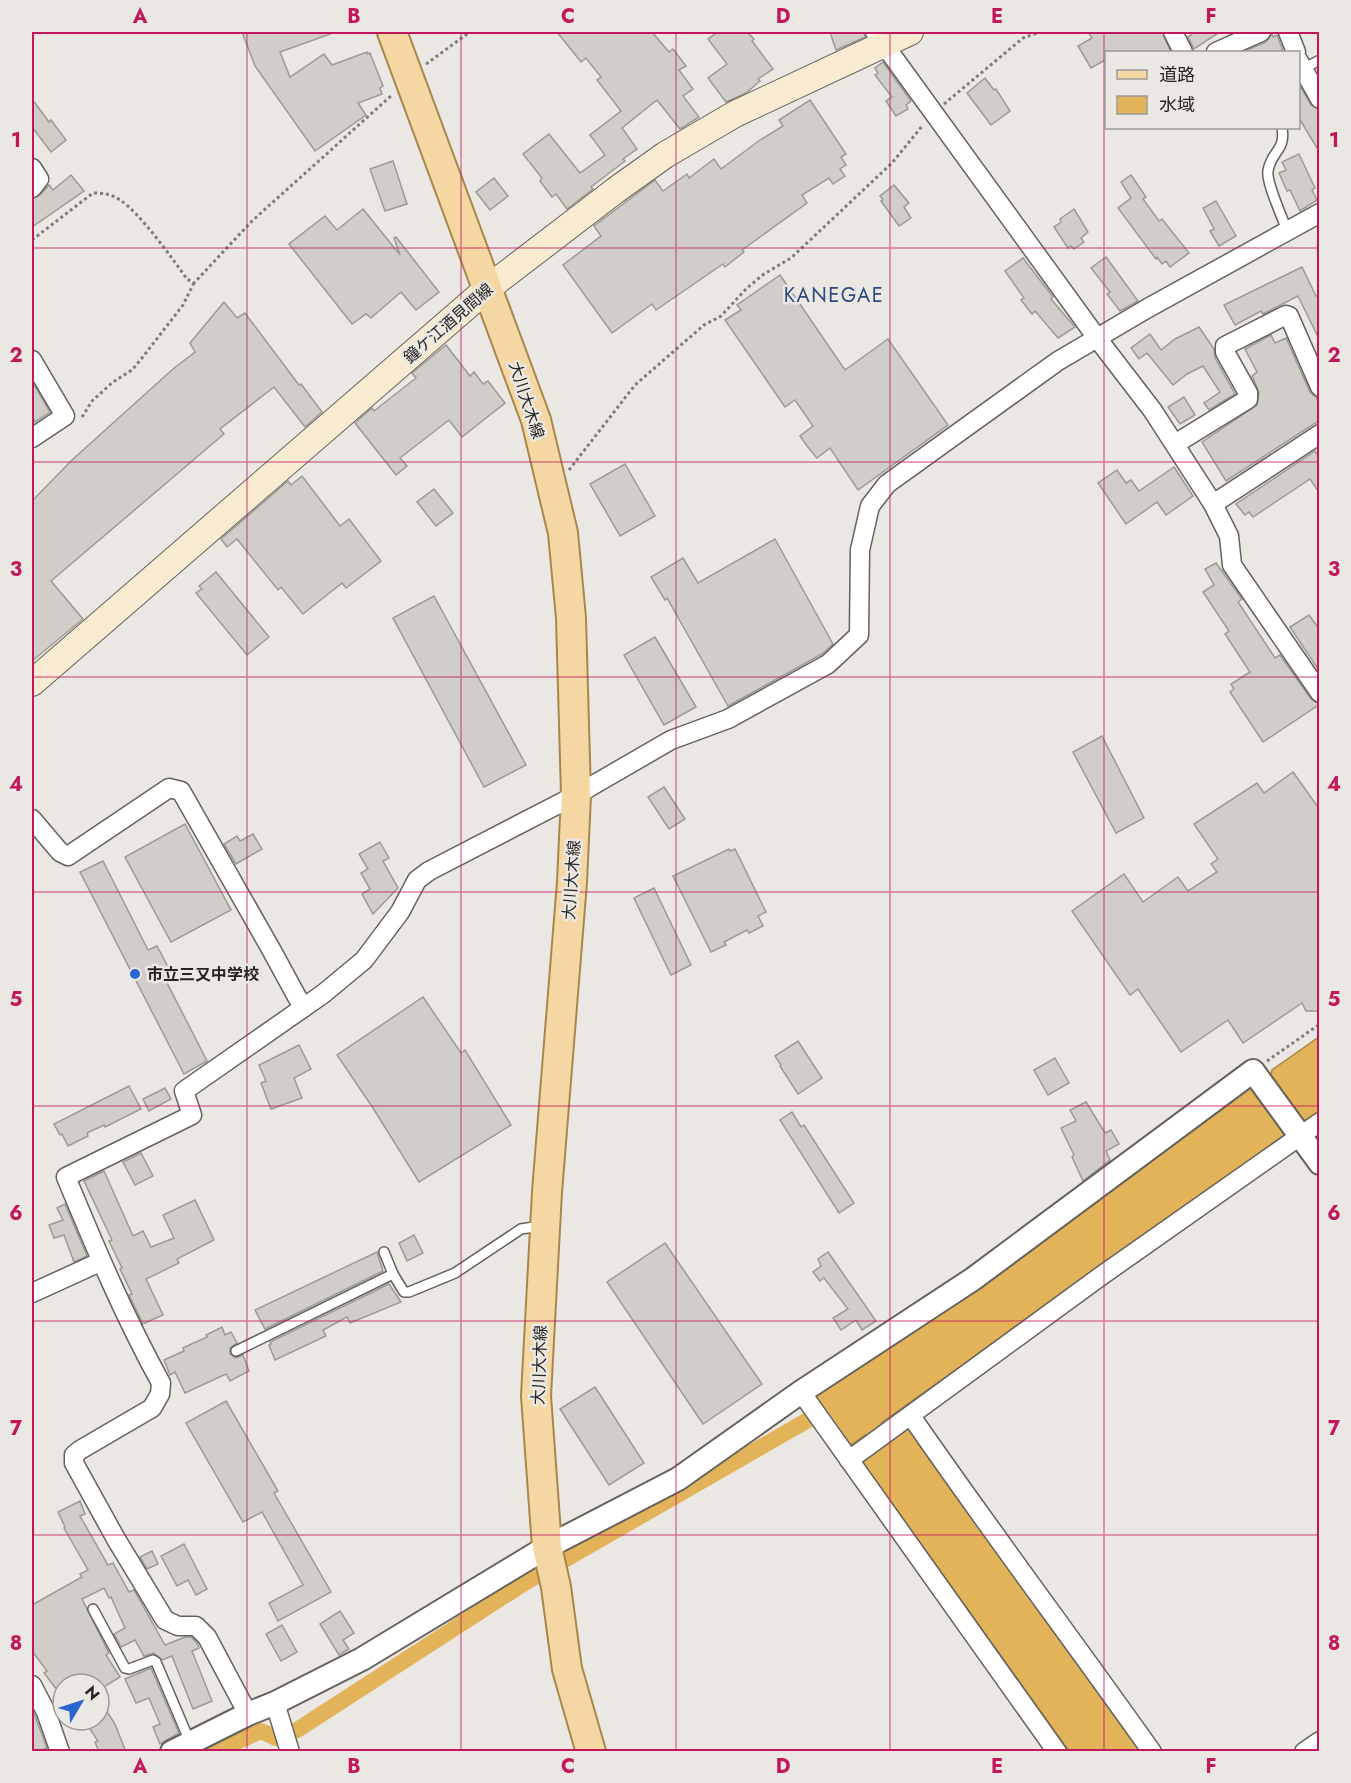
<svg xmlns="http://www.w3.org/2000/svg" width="1351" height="1783" font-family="Jost,'Noto Sans JP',sans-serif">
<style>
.water{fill:#e2b359;stroke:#aa8848;stroke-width:1.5}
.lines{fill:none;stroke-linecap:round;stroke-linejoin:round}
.canal{stroke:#e2b359;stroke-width:16}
.building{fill:#d1cec9;stroke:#9d9a95;stroke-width:1.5}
.service-casing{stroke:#65625d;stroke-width:12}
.minor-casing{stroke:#65625d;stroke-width:21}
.tertiary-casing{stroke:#65625d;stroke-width:26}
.secondary-casing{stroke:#65625d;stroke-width:28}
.primary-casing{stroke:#a7874e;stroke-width:32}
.path{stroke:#7f7d79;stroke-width:3;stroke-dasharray:3 3;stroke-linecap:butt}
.service{stroke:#fff;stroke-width:9}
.minor{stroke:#fff;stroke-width:18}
.tertiary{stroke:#fff;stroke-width:22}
.secondary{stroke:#f9ebd1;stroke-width:26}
.primary{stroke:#f4d7a3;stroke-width:28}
.grid{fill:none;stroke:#c2185b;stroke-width:1.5;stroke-opacity:0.55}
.poi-dot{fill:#2b65d2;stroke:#ebe8e3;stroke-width:2}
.labels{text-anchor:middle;stroke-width:5;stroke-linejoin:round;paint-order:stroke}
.street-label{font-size:16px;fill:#262422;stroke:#ebe8e3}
.poi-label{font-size:16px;font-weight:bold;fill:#262422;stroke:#ebe8e3;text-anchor:start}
.quarter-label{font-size:20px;letter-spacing:1.5px;fill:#2c4a81;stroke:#ebe8e3}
.neatline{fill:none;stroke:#c2185b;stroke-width:2}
.grid-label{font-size:20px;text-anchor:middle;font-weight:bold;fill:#c2185b}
</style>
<rect width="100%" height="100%" fill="#ebe8e3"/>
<!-- water -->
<polygon class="water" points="1319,1037 1319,1112 1308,1120 1303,1120 1286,1134 1285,1137 881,1423 891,1439 907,1429 911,1430 1140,1751 1069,1751 863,1463 870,1435 865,1435 853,1444 848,1445 815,1399 817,1391 891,1342 896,1344 1034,1249 1248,1087 1282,1091 1271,1075 1272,1070"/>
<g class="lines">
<!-- canal -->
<polyline class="canal" points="215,1752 261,1731 276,1738 297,1730 526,1582 827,1409"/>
</g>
<!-- building -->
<g class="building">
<polygon points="242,32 333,32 333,33 280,52 290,77 324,54 332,65 367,52 367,54 370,53 383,86 380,88 382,94 358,103 366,115 315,151 255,66"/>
<polygon points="557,32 652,32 669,52 673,49 686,66 679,70 693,89 683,96 699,117 680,129 657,100 622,128 637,149 623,159 625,161 591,187 593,189 567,209 556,194 552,197 540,181 542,178 523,154 549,134 580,173 605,155 590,135 621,111 597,80 601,77 586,58 581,62"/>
<polygon points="718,32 747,32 754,39 752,41 773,69 758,79 760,81 746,93 726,102 708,78 727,64 708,39"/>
<polygon points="830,32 864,32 865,37 836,50"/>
<polygon points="1088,32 1162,32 1171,52 1107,52 1107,59 1091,68 1078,46 1092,38"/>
<polygon points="1195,32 1220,32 1194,49 1188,37"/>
<polygon points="1272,34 1273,37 1277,35 1283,51 1281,52 1243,52 1266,42"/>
<polygon points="883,62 911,101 906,105 908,109 896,116 886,101 892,97 875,75 878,73 875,68"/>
<polygon points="985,78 994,90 996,89 1010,111 991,125 967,93"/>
<polygon points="1299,84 1311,105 1320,110 1320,153 1299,118"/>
<polygon points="32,99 49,122 51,120 66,140 51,152 32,127"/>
<polygon points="810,100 846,154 841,157 846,165 840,169 845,176 833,184 829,178 802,195 807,203 742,250 744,252 725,267 723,264 656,310 652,304 612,333 563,265 601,236 594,226 655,180 663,191 687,174 689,178 714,159 721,169 760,140 783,126 779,120"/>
<polygon points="1299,154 1315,188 1312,190 1317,200 1300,211 1290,190 1287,191 1279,173 1286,170 1282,162"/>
<polygon points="393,161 407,204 385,211 370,169"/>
<polygon points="71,175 84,191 32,227 32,199 40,195 49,185 53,190"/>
<polygon points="1131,175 1146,197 1143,199 1159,221 1162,219 1189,253 1170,267 1166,261 1162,264 1157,257 1156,259 1118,208 1131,198 1121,182"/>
<polygon points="494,178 508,196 490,210 476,192"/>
<polygon points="894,185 909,203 904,207 911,218 899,226 881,201 883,200 880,196"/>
<polygon points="1216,201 1236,236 1219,246 1210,231 1214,229 1203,208"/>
<polygon points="363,209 400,255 394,238 396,237 439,292 416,310 401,292 371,318 366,314 352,324 289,244 325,216 337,230"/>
<polygon points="1074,209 1088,232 1081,238 1084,242 1074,249 1071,246 1068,248 1054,227 1061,222 1060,219"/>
<polygon points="1106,257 1138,301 1120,311 1107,294 1110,292 1091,268"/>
<polygon points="1023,258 1053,297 1051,299 1075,327 1058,338 1035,311 1032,314 1021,300 1024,298 1005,271"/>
<polygon points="1302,267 1316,296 1320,294 1320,341 1298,296 1263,314 1261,311 1235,325 1224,305"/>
<polygon points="780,275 845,370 888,339 948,425 858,490 830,448 817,458 807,446 800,436 813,426 795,400 785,407 725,320 741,310 737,305"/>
<polygon points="224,302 237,318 245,313 299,385 301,384 322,412 305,427 274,387 220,429 224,434 51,581 83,619 32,661 32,501 72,460 173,369 195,352 190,343"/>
<polygon points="1199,327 1214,349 1215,358 1235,394 1209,410 1204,403 1220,392 1203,366 1187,374 1173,385 1147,353 1139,359 1131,348 1150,334 1161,350 1175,339"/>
<polygon points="1271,335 1275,343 1286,338 1310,392 1316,397 1320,406 1320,420 1226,481 1202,442 1257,405 1259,392 1252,376 1257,372 1245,349"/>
<polygon points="446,345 470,376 474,372 483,384 488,381 505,403 462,437 449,420 400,458 407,466 396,475 355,423 372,408 374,411 416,378 412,373"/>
<polygon points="32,381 50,412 35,422 32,416"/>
<polygon points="1184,397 1195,415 1180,424 1168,407"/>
<polygon points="1315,451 1320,458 1320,494 1310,479 1253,517 1249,512 1245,515 1236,504"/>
<polygon points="625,464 655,516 620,536 590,484"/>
<polygon points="1174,467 1193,496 1166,515 1157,502 1126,524 1098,483 1117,470 1126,483 1131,480 1139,491"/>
<polygon points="302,476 340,526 349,519 381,561 346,588 342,583 303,614 281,587 278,590 237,539 227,547 221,539 288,481 291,485"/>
<polygon points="434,489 453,513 436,526 417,502"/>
<polygon points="775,539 833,644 822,654 728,706 667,598 665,600 651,577 683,558 698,583"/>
<polygon points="1216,563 1242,599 1238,602 1275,658 1280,655 1311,699 1320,704 1263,742 1230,692 1234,689 1231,684 1250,672 1225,634 1229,631 1203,592 1214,585 1205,569"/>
<polygon points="216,572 269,637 247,655 196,593 202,589 199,586"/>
<polygon points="434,596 526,765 484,787 393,618"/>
<polygon points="1309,615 1320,630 1320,672 1290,627"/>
<polygon points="655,637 696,707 664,725 624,655"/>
<polygon points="1102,736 1144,818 1116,833 1073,752"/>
<polygon points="1293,772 1320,810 1320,1011 1306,1011 1302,1003 1243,1043 1228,1020 1181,1052 1138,989 1130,995 1072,911 1124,874 1143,902 1178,877 1188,891 1217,872 1211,864 1218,859 1194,824 1257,783 1264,793"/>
<polygon points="664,787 685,819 669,829 648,797"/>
<polygon points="185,824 231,910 171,942 125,857"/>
<polygon points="253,834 262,849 236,864 224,844 237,836 240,841"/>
<polygon points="380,842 389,858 383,861 398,888 373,914 362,894 370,889 361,873 368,869 359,854"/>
<polygon points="729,849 730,851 735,849 766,912 758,916 763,926 749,933 747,930 724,942 726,945 711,952 673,876"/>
<polygon points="103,861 148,950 157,946 168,967 161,971 207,1061 184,1074 80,872"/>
<polygon points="654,888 691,965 671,975 634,898"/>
<polygon points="423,997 461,1053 465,1050 511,1125 419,1182 373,1108 337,1055"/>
<polygon points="798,1041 822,1078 798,1094 780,1066 781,1065 775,1056"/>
<polygon points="299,1045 311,1069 294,1078 302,1098 271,1109 261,1083 266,1081 259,1065"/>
<polygon points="1055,1058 1069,1083 1048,1095 1034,1070"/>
<polygon points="129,1086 141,1109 105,1127 104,1125 87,1133 88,1136 68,1146 62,1134 60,1135 54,1124"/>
<polygon points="165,1088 171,1099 149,1111 143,1099"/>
<polygon points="1086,1102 1105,1133 1111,1130 1119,1144 1106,1151 1110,1160 1083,1181 1072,1157 1074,1155 1061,1128 1076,1121 1070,1110"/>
<polygon points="792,1112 801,1127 804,1125 854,1203 839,1213 780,1120"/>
<polygon points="141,1153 153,1176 135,1185 123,1162"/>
<polygon points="104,1171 133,1236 143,1231 151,1247 174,1238 163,1215 195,1200 214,1240 177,1259 179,1263 146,1279 163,1315 143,1324 129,1295 132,1294 120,1269 122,1268 109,1241 112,1240 84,1181"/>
<polygon points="65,1204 87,1256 74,1262 64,1235 54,1238 49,1225 63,1220 57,1208"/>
<polygon points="414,1235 423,1253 407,1261 399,1243"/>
<polygon points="665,1243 762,1384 703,1424 607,1282"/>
<polygon points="377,1252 383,1271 265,1329 255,1310"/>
<polygon points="828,1252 876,1321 862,1330 856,1320 841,1330 833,1318 848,1309 824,1278 820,1281 813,1272 821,1266 818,1259"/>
<polygon points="389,1284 401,1302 350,1323 347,1317 323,1330 326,1336 275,1360 269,1345 271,1344 270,1342"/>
<polygon points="222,1327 225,1335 231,1332 237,1343 230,1348 230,1354 236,1358 243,1355 249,1371 230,1381 226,1374 185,1393 175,1372 170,1375 164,1360 184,1351 183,1348 207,1337 206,1335"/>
<polygon points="595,1387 644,1463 609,1485 560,1409"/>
<polygon points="226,1401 278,1491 274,1493 331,1592 278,1621 269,1603 303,1585 262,1512 243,1522 186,1423"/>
<polygon points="80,1501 85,1514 80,1516 108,1565 113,1563 129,1592 134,1590 165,1645 185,1637 191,1637 197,1643 199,1648 192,1651 212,1701 193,1709 172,1656 162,1660 154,1653 144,1656 135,1640 121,1647 114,1634 125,1628 111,1597 109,1598 104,1588 82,1599 109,1653 106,1655 120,1677 99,1690 99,1684 63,1684 63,1698 44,1673 47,1671 32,1651 32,1605 82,1577 80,1574 88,1570 64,1528 65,1527 58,1512"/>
<polygon points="184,1544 207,1589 196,1595 188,1580 177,1586 161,1556"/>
<polygon points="152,1551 158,1564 147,1569 140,1557"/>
<polygon points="340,1611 354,1633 343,1640 349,1649 339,1655 320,1624"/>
<polygon points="282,1625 297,1652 281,1661 266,1634"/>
<polygon points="151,1668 179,1733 160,1744 153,1727 160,1724 149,1698 136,1703 125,1679"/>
<polygon points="99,1699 115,1724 126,1752 99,1752 95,1742 98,1741 84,1720 99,1720"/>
<polygon points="32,1708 47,1748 36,1752 32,1752"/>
</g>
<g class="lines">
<!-- service casing -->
<g class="service-casing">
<g id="service">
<polyline points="1302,69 1320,60"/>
<path d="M1282,128C1286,151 1271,151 1268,171C1266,183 1283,218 1287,231"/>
<polyline points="384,1252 393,1274 404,1292 409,1292 455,1273 521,1229 540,1226"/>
<polyline points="236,1351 393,1274"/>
<polyline points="93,1609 125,1668 129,1669 153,1660 156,1662 190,1742"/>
</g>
</g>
<!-- minor casing -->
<g class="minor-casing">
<g id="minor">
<polyline points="875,32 1097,338 1153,411 1213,504 1229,536 1232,565 1320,693"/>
<polyline points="1173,32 1183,52"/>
<polyline points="1288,32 1296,52"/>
<polyline points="1216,52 1261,32"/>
<polyline points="1298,60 1320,99"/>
<polyline points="32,168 39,179 32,188"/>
<polyline points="32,360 65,416 32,438"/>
<polyline points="1175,444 1248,399 1248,393 1225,352 1225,346 1286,315 1289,316 1320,387"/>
<polyline points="1213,504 1320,434"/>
<polyline points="32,819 60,852 68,856 169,788 181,791 272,951 303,1008"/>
<polyline points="32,1293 100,1262"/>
<polyline points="801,1392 1057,1752"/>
<path d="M911,1416C989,1529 1072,1639 1152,1752"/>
<polyline points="849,1460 1101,1276 1320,1122"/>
<polyline points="32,1685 46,1712 60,1752"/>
<polyline points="275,1703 290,1752"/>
<path d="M248,1714L207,1637L196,1626H178L165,1620L116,1539L74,1463V1455L80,1450L152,1408L160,1394L161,1383C124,1316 95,1247 66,1177L192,1115L184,1091L323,994L364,960L400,912L417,880L429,871L576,795L671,740L728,719L828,664L859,635L860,550L870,506L887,484L1058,361L1148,308L1320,213"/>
<polyline points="1304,1752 1320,1741"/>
</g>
</g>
<!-- tertiary casing -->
<g class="tertiary-casing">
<polyline id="tertiary" points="172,1752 248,1714 275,1703 362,1659 547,1547 678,1479 801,1392 973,1279 1253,1071 1320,1163"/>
</g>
<!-- secondary casing -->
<g class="secondary-casing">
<polyline id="secondary" points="32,683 488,288 616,190 665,155 735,114 910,32"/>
</g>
<!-- primary casing -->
<g class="primary-casing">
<polyline id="primary" points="392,32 536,420 563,533 571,618 576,795 572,882 547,1192 536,1396 547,1547 556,1587 567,1669 591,1752"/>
</g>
<!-- path -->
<g class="path">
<polyline points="426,64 470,32"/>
<polyline points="944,104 1023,38 1040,32"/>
<path d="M32,240L93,193C103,193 111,194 120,200C140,213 172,258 187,279L194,283L252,221L392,95"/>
<polyline points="82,417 92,401 113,382 132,370 142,358 183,305 194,283"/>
<polyline points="569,470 635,385 704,325 721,316 747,288 764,274 791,258 892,163 923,125"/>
<polyline points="1267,1061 1320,1024"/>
</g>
<!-- service -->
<use href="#service" class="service"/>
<!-- minor -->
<use href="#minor" class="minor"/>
<!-- tertiary -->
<use href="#tertiary" class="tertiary"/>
<!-- secondary -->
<use href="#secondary" class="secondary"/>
<!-- primary -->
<use href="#primary" class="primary"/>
</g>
<!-- grid -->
<path class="grid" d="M247,32V1752M461,32V1752M676,32V1752M890,32V1752M1104,32V1752M32,248H1320M32,462H1320M32,677H1320M32,892H1320M32,1106H1320M32,1321H1320M32,1535H1320"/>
<!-- markers -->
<circle class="poi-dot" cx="135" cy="974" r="6"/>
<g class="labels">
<!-- street labels -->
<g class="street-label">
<text transform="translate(448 323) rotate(-41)" y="6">鐘ケ江酒見間線</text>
<text transform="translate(527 400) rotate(72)" y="6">大川大木線</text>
<text transform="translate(571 880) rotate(-86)" y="6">大川大木線</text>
<text transform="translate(539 1365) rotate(-88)" y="6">大川大木線</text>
</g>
<!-- poi labels -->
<g class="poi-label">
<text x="147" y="980">市立三又中学校</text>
</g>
<!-- quarter labels -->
<g class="quarter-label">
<text x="834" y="302">KANEGAE</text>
</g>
</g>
<!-- border -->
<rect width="1351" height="1783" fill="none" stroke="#ebe8e3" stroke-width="66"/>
<!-- legend -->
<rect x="1105" y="51" width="195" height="78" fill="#ebe8e3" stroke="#9c9a96" stroke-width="1.5"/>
<rect x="1117" y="70" width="30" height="9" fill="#f4d7a3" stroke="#9c9a96" stroke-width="1.5"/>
<text x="1159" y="81" font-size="18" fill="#262422">道路</text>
<rect x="1117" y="96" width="30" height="18" fill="#e2b359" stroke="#9c9a96" stroke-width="1.5"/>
<text x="1159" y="111" font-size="18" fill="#262422">水域</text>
<!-- north arrow -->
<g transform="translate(81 1702) rotate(51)"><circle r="28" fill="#ebe8e3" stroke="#9c9a96" stroke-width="1.5"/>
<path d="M0-4.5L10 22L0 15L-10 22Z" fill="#2b65d2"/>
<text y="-9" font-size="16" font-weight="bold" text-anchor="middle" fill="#262422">N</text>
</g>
<rect x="33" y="33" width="1285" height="1717" class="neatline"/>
<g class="grid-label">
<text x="140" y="23">A</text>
<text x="354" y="23">B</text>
<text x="568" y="23">C</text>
<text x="783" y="23">D</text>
<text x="997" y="23">E</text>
<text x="1211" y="23">F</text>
<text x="16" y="147">1</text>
<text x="1334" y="147">1</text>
<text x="16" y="362">2</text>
<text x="1334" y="362">2</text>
<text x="16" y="576">3</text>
<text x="1334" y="576">3</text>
<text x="16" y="791">4</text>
<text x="1334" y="791">4</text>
<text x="16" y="1006">5</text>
<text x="1334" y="1006">5</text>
<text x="16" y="1220">6</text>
<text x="1334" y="1220">6</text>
<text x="16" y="1435">7</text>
<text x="1334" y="1435">7</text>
<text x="16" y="1650">8</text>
<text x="1334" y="1650">8</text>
<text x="140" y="1773">A</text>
<text x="354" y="1773">B</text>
<text x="568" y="1773">C</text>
<text x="783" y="1773">D</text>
<text x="997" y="1773">E</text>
<text x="1211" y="1773">F</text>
</g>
</svg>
